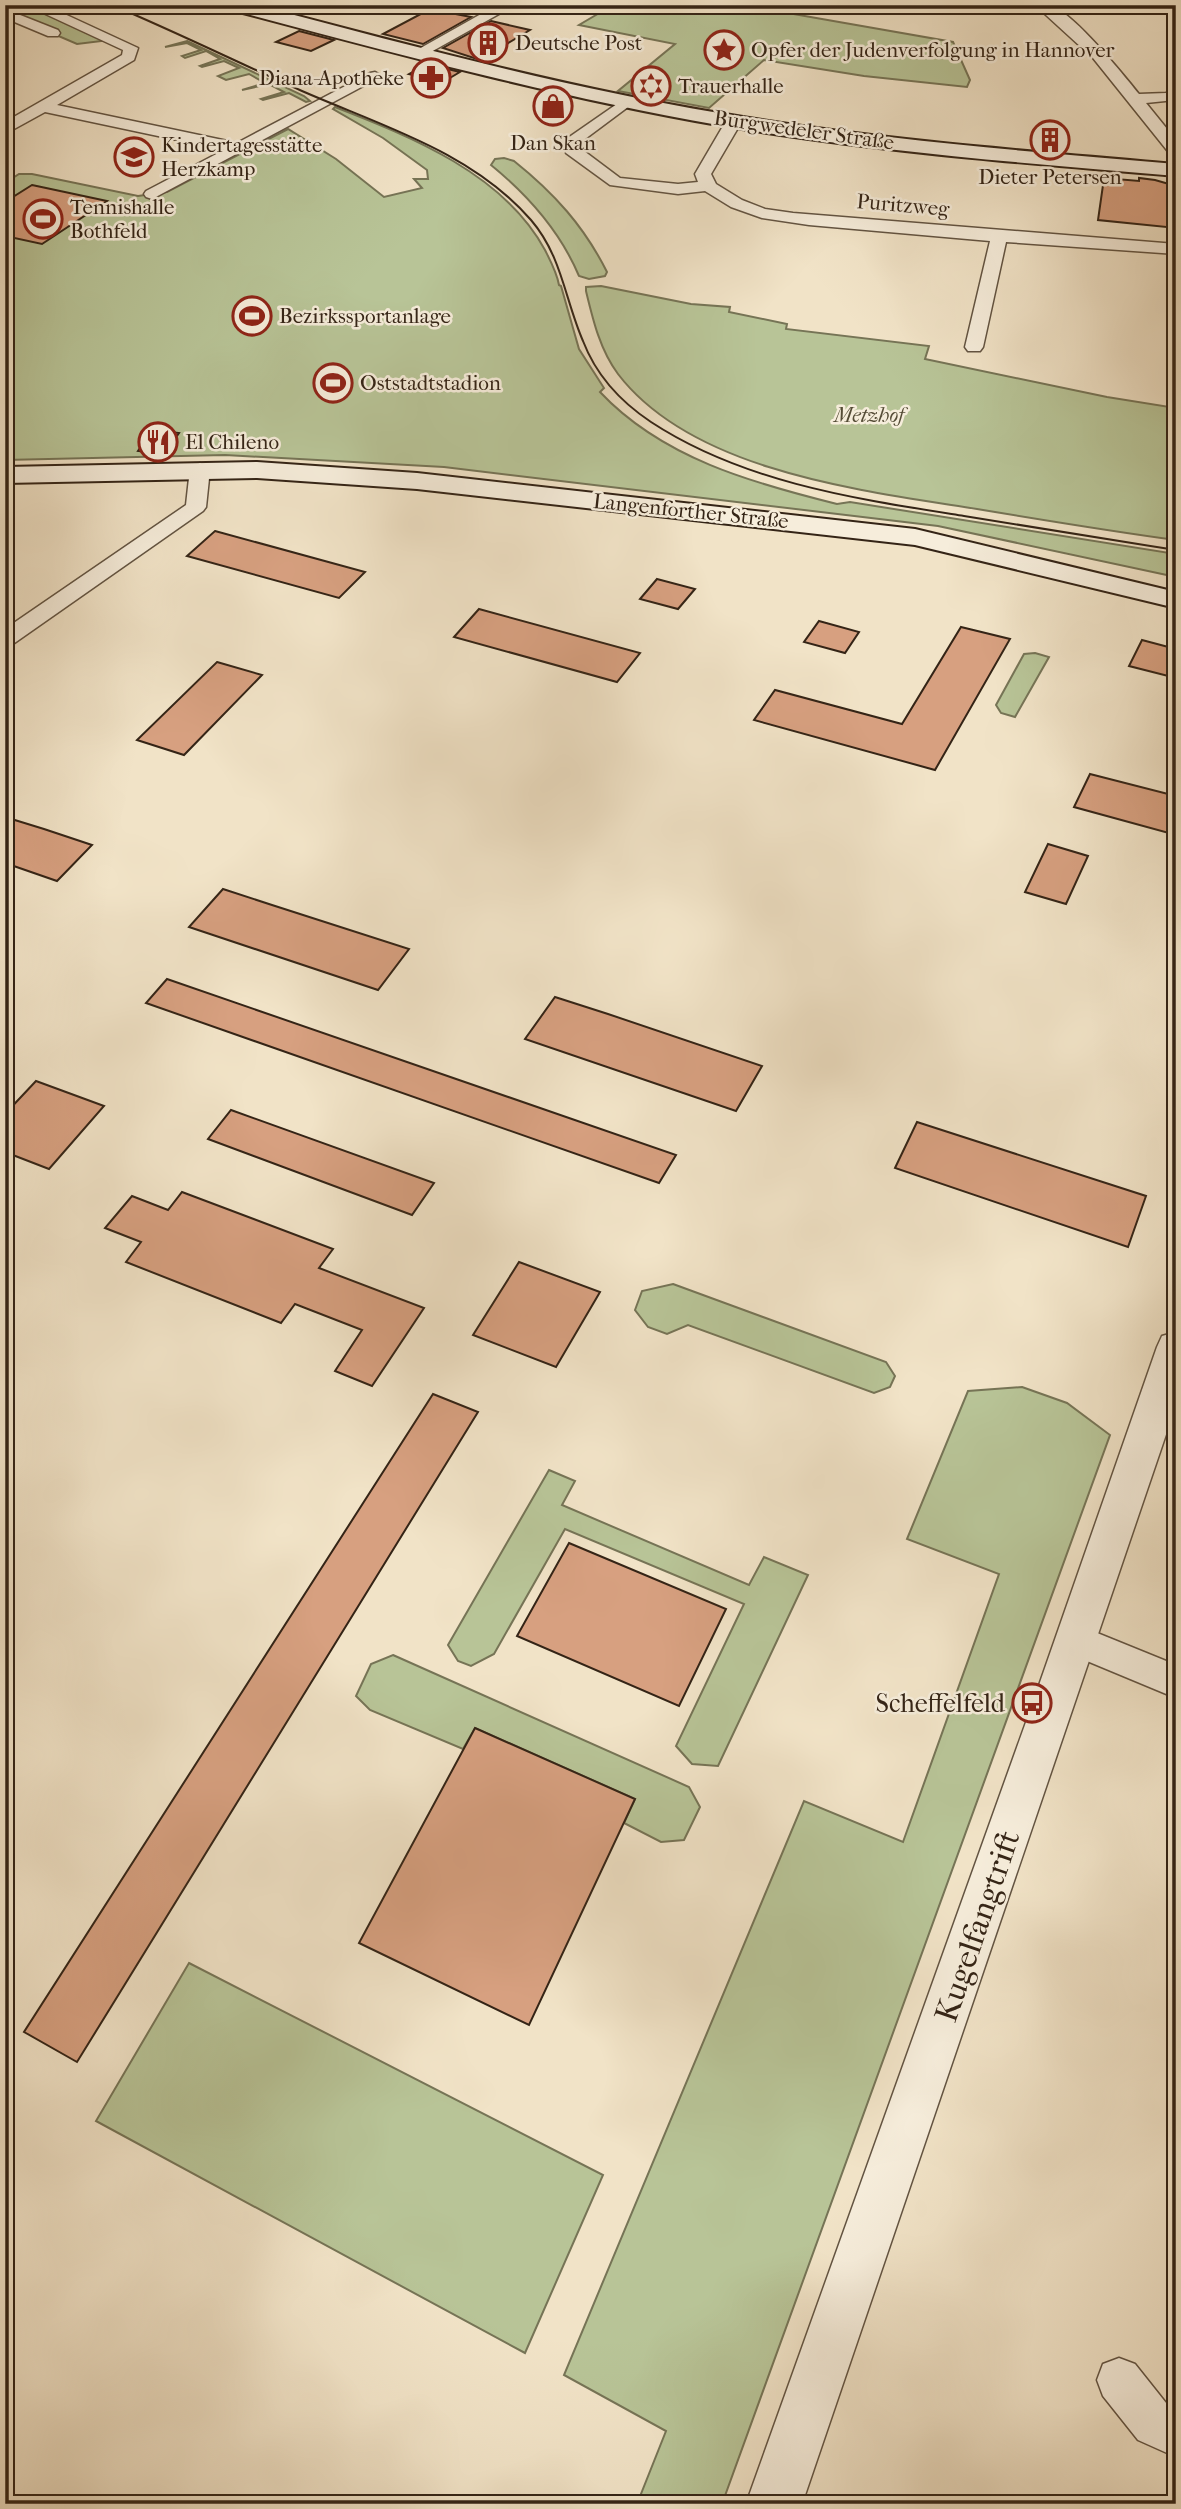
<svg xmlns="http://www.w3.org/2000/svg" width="1181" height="2509" font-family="'IM FELL French Canon',serif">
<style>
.green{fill:#b8c497;stroke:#767456;stroke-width:2}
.building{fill:#d7a080;stroke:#342416;stroke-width:2}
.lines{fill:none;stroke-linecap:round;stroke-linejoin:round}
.minor-casing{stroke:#635442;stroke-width:3}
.tertiary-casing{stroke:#635442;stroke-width:3}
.secondary-casing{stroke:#342416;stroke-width:4}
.minor{fill:#f6eddb;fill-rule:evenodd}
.tertiary{fill:#f6eddb;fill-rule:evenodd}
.secondary{fill:#f6eddb;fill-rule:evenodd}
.tram{stroke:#342416;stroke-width:2}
.labels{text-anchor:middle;stroke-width:5;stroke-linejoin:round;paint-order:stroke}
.far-poi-label{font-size:21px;fill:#342416;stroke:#f6eddb;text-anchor:start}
.far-street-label{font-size:21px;fill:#342416;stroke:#f6eddb}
.far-park-label{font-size:21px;font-style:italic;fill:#554c36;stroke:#f6eddb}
.poi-label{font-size:26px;fill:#342416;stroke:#f6eddb;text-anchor:end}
.near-street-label{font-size:32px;fill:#342416;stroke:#f6eddb}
</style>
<rect width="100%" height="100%" fill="#f1e3c7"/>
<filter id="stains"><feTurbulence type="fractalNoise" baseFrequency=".00286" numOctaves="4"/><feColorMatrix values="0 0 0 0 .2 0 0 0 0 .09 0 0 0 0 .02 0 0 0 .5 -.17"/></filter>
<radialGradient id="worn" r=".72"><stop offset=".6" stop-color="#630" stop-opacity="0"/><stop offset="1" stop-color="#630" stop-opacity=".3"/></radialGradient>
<!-- green -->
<g class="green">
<polygon points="5,5 33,5 110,40 77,44 5,13"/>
<polygon points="613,5 742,5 953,42 970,80 967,87 864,76 764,60 709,108 618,91 675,44 579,25"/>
<polygon points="187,41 304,96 310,101 306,102 289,93 263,100 261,99 284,92 269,84 242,90 265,83 249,74 226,80 218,76 239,68 224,61 202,67 200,66 220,59 206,51 185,58 182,56 201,50 187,43 165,47"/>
<path d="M335,107C412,137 504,174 545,250C551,262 557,273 559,285L561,286L579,349L604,388L600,392C662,458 752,483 837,504L850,502L1176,554V577L938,526L444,467L225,455L5,460V183L19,174H32L138,196L167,192L288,129L336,159L384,197L422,188L414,179H428L427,170L383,138L333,109Z"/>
<path d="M495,159L504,158L514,161C554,193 584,226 607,272L605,276L589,279L579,276C560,231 529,196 491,165Z"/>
<path d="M601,286L691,304L730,307L729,312L787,324L786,329L929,346L925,359L1107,397L1176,408V540C1109,531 1043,520 977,509C864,491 693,472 618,374C600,350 593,320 586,291V287Z"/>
<polygon points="1035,653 1049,657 1015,717 1001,713 996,705 1024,654"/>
<polygon points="673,1284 886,1362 895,1376 890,1387 874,1393 688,1325 667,1334 648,1327 635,1310 642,1291"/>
<polygon points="1022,1387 1067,1403 1110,1435 722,2504 637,2504 666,2431 564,2375 804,1801 903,1842 999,1574 907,1539 968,1391"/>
<polygon points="549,1470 575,1481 562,1505 749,1585 764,1557 808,1575 718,1766 692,1764 676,1746 744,1604 565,1529 494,1654 471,1666 458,1661 448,1645"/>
<polygon points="393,1655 689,1787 700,1807 684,1840 661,1842 624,1823 635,1799 475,1728 463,1749 370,1710 356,1696 371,1664"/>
<polygon points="189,1963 603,2175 525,2353 96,2121"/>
</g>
<!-- building -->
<g class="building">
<polygon points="430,9 471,17 423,44 383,34"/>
<polygon points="491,21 530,30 480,60 443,48"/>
<polygon points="299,31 334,40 311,51 276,42"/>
<polygon points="427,64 460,72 443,82 409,74"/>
<polygon points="1104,178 1139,181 1139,178 1155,180 1176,186 1176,228 1098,220"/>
<polygon points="32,185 107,201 42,244 5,236 5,202"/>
<polygon points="152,430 179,433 164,454 138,451"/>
<polygon points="215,531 365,572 339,598 187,556"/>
<polygon points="657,579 695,589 678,609 640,599"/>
<polygon points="479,609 640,653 617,682 454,637"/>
<polygon points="819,621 859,632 845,653 804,642"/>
<polygon points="961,627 1010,639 935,770 754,720 775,690 902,724"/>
<polygon points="1142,640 1176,649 1176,678 1129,666"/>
<polygon points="217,662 262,675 184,755 137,740"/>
<polygon points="1090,774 1176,796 1176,835 1074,807"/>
<polygon points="5,817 44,829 92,845 57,881 5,863"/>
<polygon points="1048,844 1088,856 1066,904 1025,892"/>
<polygon points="223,889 272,905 409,949 378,990 189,927"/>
<polygon points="167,979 676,1155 659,1183 146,1003"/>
<polygon points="555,997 608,1014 762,1066 736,1111 525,1039"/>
<polygon points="36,1081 104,1106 49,1169 5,1152 5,1114"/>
<polygon points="231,1110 434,1183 412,1215 208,1139"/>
<polygon points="917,1122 1146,1196 1128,1247 895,1168"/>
<polygon points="182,1192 333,1249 319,1268 424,1308 372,1386 335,1371 362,1330 295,1304 281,1323 126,1262 141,1242 105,1228 132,1196 168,1210"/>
<polygon points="519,1262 600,1292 556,1367 473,1335"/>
<polygon points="433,1394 478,1412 77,2062 24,2032"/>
<polygon points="569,1543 726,1609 679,1706 517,1636"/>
<polygon points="475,1728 635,1799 529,2025 359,1943"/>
</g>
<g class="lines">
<!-- minor casing -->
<g class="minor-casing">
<g id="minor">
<polygon points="26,5 45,5 138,48 134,60 57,105 237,143 370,73 375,72 382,76 152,199 146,197 144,194 146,191 224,150 45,112 5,134 5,122 122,55 123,50"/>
<polygon points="497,5 515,5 422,57 417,58 410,54"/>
<path d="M1035,5C1040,5 1048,4 1052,6C1076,16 1122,73 1139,94L1166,93L1176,89L1175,100L1146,103L1176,140V156L1170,154L1093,58Z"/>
<polygon points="5,9 58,30 60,33 58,36 48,36 5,18"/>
<polygon points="627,97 634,101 632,104 581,142 580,148 620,178 678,184 698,182 695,174 726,121 734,116 742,121 711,174 716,184 742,200 765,209 793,213 1176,244 1176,254 1006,242 983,347 980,351 968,351 965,347 990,241 809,225 762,218 731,207 705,191 678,194 610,185 566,153 565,140"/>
<polygon points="200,463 210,469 206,507 203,511 13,644 5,645 5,629 186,505 190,469"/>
<polygon points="1075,1624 1176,1665 1176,1698 1063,1651 1058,1640 1063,1629"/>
<polygon points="1119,2358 1135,2364 1170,2408 1176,2411 1176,2457 1138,2440 1103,2396 1097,2380 1103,2364"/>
</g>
</g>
<!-- tertiary casing -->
<g class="tertiary-casing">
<polygon id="tertiary" points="1176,1332 1176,1405 802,2504 746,2504 1030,1711 1157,1347 1162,1336"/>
</g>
<!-- secondary casing -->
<g class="secondary-casing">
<g id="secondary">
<path d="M225,5H256C409,45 563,87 719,113C870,139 1023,151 1176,164V176C1023,163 869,151 718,125C552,96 390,52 228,9Z"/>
<polygon points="257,462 417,473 915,529 1176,592 1176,608 915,545 417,489 257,478 5,483 5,467"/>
</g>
</g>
<!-- minor -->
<use href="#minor" class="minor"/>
<!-- tertiary -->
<use href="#tertiary" class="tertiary"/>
<!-- secondary -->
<use href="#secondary" class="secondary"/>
<!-- tram -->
<path class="tram" d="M112,5C176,32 239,63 302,91C382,126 472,152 531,220C562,256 565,300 583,341C596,375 621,402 651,422C744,483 857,499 964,516C1034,527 1105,539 1176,550"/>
</g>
<!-- icons -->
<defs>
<g id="building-ring" transform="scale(2.0125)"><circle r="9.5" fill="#f6eddb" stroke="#8f2418" stroke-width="1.5"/><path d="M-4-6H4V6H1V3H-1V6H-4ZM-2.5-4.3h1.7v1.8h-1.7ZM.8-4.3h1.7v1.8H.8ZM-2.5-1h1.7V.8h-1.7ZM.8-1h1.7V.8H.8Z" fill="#8f2418"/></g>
<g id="sight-ring" transform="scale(2.0125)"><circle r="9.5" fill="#f6eddb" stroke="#8f2418" stroke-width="1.5"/><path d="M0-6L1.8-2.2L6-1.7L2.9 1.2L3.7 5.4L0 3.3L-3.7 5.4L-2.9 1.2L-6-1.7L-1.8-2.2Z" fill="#8f2418"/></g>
<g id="pharmacy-ring" transform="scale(2.0125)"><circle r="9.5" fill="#f6eddb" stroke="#8f2418" stroke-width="1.5"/><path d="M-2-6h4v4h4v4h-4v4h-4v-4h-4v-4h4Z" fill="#8f2418"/></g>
<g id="synagogue-ring" transform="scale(2.0125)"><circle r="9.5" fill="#f6eddb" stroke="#8f2418" stroke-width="1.5"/><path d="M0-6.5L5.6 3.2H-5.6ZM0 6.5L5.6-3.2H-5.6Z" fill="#8f2418"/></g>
<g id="shop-ring" transform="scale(2.0125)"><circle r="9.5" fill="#f6eddb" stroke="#8f2418" stroke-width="1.5"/><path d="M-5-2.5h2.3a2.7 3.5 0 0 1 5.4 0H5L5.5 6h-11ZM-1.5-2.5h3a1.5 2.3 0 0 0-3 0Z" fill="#8f2418"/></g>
<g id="school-ring" transform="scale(2.0125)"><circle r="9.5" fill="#f6eddb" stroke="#8f2418" stroke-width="1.5"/><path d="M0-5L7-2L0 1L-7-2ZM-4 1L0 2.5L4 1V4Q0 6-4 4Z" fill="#8f2418"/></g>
<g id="stadium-ring" transform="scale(2.0125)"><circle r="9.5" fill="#f6eddb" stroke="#8f2418" stroke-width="1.5"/><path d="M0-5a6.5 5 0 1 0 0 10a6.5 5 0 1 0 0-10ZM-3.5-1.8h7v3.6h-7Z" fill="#8f2418"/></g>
<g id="restaurant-ring" transform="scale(2.0125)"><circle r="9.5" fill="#f6eddb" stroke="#8f2418" stroke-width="1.5"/><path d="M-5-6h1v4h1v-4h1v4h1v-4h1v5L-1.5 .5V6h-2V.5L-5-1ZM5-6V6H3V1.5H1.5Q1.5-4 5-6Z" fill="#8f2418"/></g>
<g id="bus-ring" transform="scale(2.0125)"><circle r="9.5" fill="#f6eddb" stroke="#8f2418" stroke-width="1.5"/><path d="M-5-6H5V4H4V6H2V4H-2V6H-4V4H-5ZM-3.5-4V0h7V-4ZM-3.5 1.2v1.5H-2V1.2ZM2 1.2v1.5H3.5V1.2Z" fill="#8f2418"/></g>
</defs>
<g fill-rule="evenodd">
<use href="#building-ring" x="488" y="43"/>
<use href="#sight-ring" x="724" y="50"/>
<use href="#pharmacy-ring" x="431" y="78"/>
<use href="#synagogue-ring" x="651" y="86"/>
<use href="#shop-ring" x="553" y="106"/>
<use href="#building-ring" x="1050" y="140"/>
<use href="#school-ring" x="134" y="157"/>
<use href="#stadium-ring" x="43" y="219"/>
<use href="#stadium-ring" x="252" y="316"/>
<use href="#stadium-ring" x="333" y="383"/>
<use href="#restaurant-ring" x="158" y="442"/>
<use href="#bus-ring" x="1032" y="1703"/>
</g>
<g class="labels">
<!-- far-poi labels -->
<g class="far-poi-label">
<text x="515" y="50">Deutsche Post</text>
<text x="751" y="57">Opfer der Judenverfolgung in Hannover</text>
<text x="404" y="85" text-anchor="end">Diana-Apotheke</text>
<text x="678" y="93">Trauerhalle</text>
<text x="553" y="150" text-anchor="middle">Dan Skan</text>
<text x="161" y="152">Kindertagesstätte<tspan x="161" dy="24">Herzkamp</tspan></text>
<text x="1050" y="184" text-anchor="middle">Dieter Petersen</text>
<text x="70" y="214">Tennishalle<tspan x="70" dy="24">Bothfeld</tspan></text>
<text x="279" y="323">Bezirkssportanlage</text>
<text x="360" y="390">Oststadtstadion</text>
<text x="185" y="449">El Chileno</text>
</g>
<!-- far-street labels -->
<g class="far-street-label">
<text transform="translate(804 130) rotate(8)" y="7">Burgwedeler Straße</text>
<text transform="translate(903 205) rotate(5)" y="7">Puritzweg</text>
<text transform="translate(691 511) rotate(6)" y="7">Langenforther Straße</text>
</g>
<!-- far-park labels -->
<g class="far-park-label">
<text x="869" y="422">Metzhof</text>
</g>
<!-- poi labels -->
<g class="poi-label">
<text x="1005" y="1712">Scheffelfeld</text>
</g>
<!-- near-street labels -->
<g class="near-street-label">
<text transform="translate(977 1926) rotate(-71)" y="11">Kugelfangtrift</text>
</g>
</g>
<!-- margin -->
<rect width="1181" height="2509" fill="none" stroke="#f1e3c7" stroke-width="28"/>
<rect x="7" y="7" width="1167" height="2495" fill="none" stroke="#342416" stroke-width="3.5"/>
<rect x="14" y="14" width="1153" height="2481" fill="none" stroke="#342416" stroke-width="2"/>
<rect width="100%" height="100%" filter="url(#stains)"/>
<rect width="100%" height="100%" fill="url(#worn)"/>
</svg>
